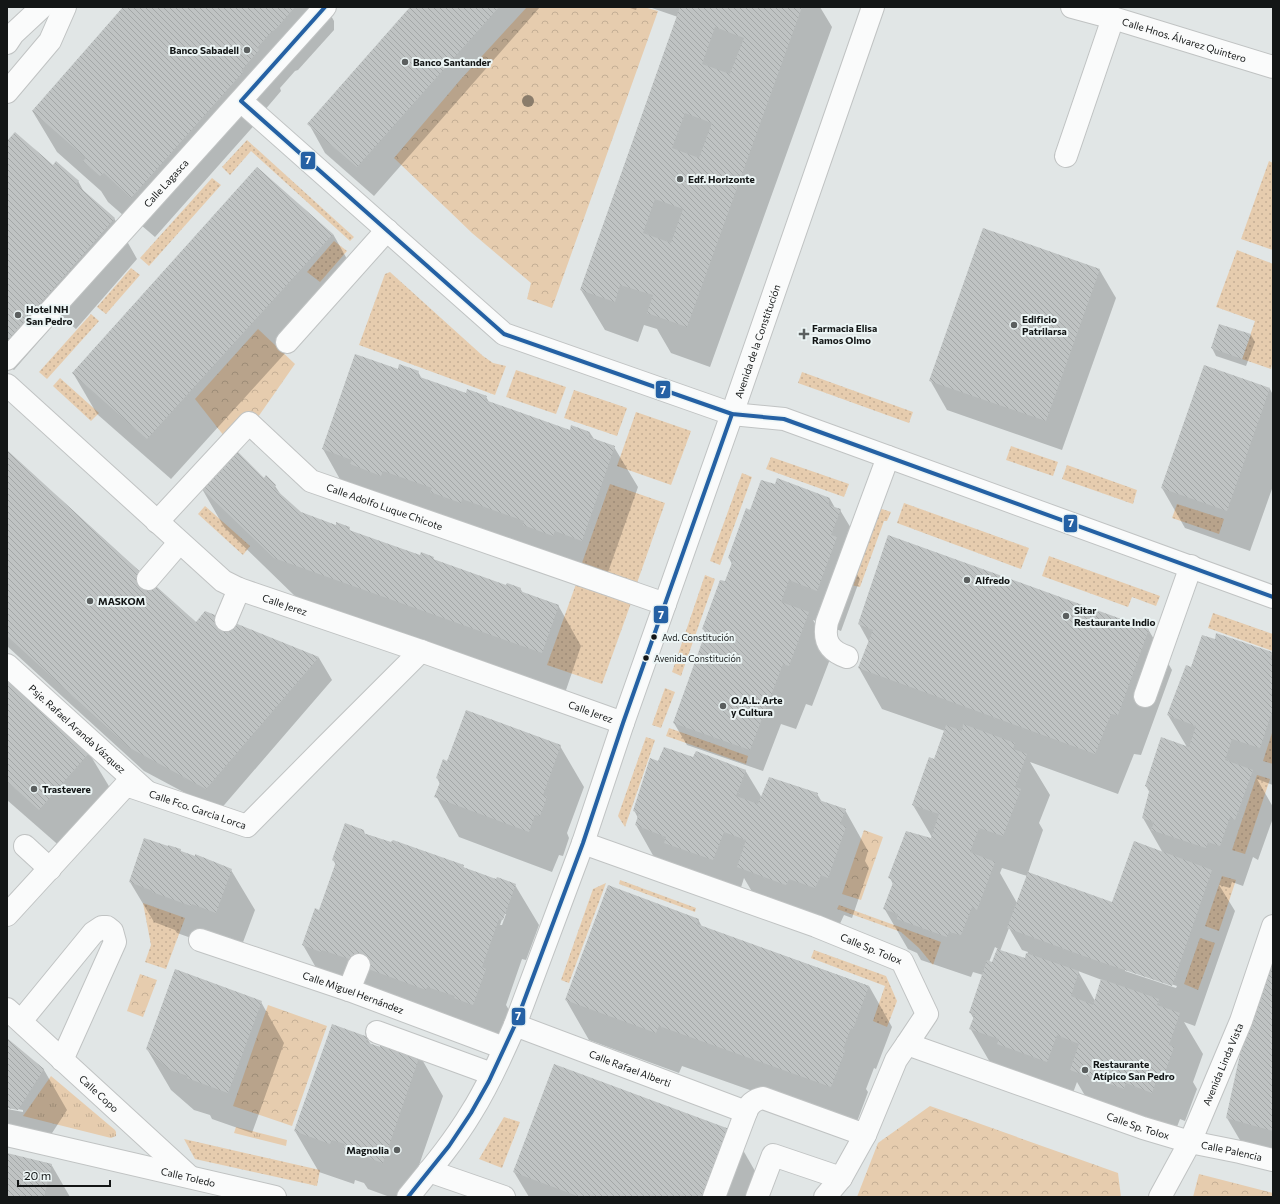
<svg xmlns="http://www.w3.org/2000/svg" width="1280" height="1204" font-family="Commissioner,sans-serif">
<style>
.grass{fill:url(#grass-tufts)}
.park{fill:url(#park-crowns)}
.garden{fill:url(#garden-dots)}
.shadow{fill:#0003;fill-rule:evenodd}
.building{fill:url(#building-back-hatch);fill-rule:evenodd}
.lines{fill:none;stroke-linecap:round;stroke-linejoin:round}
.minor-casing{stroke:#c0c3c3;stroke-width:24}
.minor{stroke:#fafbfb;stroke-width:22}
.bus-1-casing{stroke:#ecf5f5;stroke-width:7}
.bus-1{stroke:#2561a4;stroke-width:4}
.tree{fill:#8a7c6b}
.poi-dot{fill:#5b5f5f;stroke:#ecf5f5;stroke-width:1.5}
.bus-dot{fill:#131616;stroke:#ecf5f5;stroke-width:1.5}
.labels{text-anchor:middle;stroke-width:4;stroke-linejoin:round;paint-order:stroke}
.bus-label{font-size:9px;fill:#131616;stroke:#ecf5f5;text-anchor:start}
.street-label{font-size:10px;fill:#131616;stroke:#ecf5f5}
.poi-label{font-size:10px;font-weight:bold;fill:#131616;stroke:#ecf5f5;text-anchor:start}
.line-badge{stroke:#ecf5f5;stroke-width:1.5}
.badge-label{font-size:11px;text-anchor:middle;font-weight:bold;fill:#fff}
</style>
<defs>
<pattern id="grass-tufts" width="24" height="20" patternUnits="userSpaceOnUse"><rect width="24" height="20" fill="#e6ccae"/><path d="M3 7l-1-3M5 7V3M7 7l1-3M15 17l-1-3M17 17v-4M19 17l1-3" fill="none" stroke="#c4ae95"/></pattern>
<pattern id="park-crowns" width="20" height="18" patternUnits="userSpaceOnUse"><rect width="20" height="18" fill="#e6ccae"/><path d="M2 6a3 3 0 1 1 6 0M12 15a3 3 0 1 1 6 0" fill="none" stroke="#c4ae95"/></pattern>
<pattern id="garden-dots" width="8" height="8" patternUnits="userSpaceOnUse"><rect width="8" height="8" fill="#e6ccae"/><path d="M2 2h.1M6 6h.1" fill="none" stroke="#c4ae95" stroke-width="1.8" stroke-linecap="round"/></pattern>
<pattern id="building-back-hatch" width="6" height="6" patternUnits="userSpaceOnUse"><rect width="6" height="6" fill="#bfc3c3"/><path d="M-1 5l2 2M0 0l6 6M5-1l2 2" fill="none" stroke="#a3a7a7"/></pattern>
</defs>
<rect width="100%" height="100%" fill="#e1e6e6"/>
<!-- grass -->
<g class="grass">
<polygon points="51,1076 115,1130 116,1132 116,1136 111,1138 23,1116"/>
<polygon points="236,1127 287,1140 286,1146 234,1133"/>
</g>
<!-- park -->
<g class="park">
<polygon points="527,7 644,7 658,11 552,308 527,299 531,283 472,233 394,158 461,79"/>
<polygon points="258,329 295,364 235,450 195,399"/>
<polygon points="864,830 883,837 861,900 842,894"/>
<polygon points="140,974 157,980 143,1017 127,1011"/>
<polygon points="268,1005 327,1026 292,1126 233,1106"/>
<polygon points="930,1106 1118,1173 1121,1197 857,1197 878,1143"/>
<polygon points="1199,1174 1273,1193 1273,1197 1193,1197"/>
</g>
<!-- garden -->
<g class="garden">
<polygon points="247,140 354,237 350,241 251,151 230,175 222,167"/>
<polygon points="1269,161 1273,163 1273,250 1241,239"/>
<polygon points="212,178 221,185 149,266 140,258"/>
<polygon points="334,241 347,251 320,282 307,272"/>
<polygon points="1237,250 1273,264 1273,359 1271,369 1242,359 1255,321 1216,307"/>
<polygon points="131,268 140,275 106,314 97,307"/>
<polygon points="390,272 483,356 493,363 506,366 495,395 359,345 385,274"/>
<polygon points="91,314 99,321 47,379 39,372"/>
<polygon points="516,370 566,387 556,414 506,397"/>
<polygon points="802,372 913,412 909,423 798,383"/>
<polygon points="60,378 99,413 91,421 53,386"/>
<polygon points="574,390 627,408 617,436 564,418"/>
<polygon points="636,412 691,431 671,485 617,466"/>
<polygon points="1011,446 1058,462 1053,476 1006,460"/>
<polygon points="771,457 849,484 844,497 766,469"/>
<polygon points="1067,465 1137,490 1133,504 1062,479"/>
<polygon points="742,473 752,477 720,565 710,561"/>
<polygon points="610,484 665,503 637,583 582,563"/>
<polygon points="904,503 1029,548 1021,569 897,523"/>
<polygon points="1177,504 1224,519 1219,534 1172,518"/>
<polygon points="205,506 250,546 243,555 198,514"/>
<polygon points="879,508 891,512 887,521 884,521 860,587 851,585"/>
<polygon points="1049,556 1160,596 1156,606 1132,597 1128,607 1042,576"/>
<polygon points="705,575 715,579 681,676 672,672"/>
<polygon points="576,584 631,603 602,684 547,665"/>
<polygon points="1213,613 1273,634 1273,651 1208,628"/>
<polygon points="665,688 675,692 661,728 652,725"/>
<polygon points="669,728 748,756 746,764 666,736"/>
<polygon points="1273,730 1273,764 1263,761"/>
<polygon points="646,737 655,740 625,827 618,816"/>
<polygon points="1257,775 1270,779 1245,854 1232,850"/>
<polygon points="1222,876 1236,880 1219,931 1205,926"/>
<polygon points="620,880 696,908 695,912 619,884"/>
<polygon points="606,883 569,983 561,980 593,889"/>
<polygon points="143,903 185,918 166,969 145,962 151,945"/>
<polygon points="839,905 941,942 933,965 919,948 901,932 837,909"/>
<polygon points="1200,938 1215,943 1198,990 1184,984"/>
<polygon points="814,950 886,976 897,1001 887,1027 873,1021 885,986 811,958"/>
<polygon points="504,1117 520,1122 502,1168 479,1159"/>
<polygon points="184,1139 320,1170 317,1186 195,1159"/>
</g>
<!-- shadow -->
<g class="shadow">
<polygon points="124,7 326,7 334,21 334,30 298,70 295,71 280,88 281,91 264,111 265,113 155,237 127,213 124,216 108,202 101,191 57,152 33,112"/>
<polygon points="411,7 540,7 374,196 325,153 309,124"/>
<polygon points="627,7 637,7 636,10"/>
<polygon points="649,7 820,7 832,27 710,367 671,353 657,329 644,325 638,342 605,330 581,290 678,17"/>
<polygon points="7,142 53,166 78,181 84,192 114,218 137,259 76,329 61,316 14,370 7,364"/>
<polygon points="333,234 356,275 171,479 97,414 73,373"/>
<polygon points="1099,269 1116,298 1062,450 947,410 930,380"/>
<polygon points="1220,325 1251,335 1255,342 1246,366 1216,356 1212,348"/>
<polygon points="1205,366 1270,389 1273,395 1273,486 1250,551 1185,528 1162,488"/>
<polygon points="399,370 418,372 422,379 466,394 486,397 489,402 570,431 590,433 594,439 614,447 638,487 605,581 346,490 323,449"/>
<polygon points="7,451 196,623 206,612 319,658 332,680 219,811 144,771 7,646"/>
<polygon points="264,479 275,486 281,495 300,513 336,526 349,528 351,532 421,556 433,558 435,561 506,586 520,588 523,593 558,605 581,646 565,693 298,599 224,527 201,487"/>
<polygon points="830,499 835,508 840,510 864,550 855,571 860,579 841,631 813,620 832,654 812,706 806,704 796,729 781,724 763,771 687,745 674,723 706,634 703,629 725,582 732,564 729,558 751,511"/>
<path d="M859,624L1148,629L1172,670L1141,755L1134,754L1118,794L1030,762L1050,795L1039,823L1043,830L1028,873L1111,903L1163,853L1143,818L1150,793L1146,786L1187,747L1168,715L1192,668L1271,653L1273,657V785L1257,779L1273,807V818L1258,860L1253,857L1243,886L1232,882L1230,888L1219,885L1235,911L1195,1026L1184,1022L1203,1054L1193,1082L1197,1089L1185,1121L1180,1119L1175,1132L1094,1111L1077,1082L1070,1101L994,1069L970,1028L974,1019L970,1012L983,975L973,972L971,977L921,960L917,953L908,949L884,908L893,884L890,878L933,839L913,805L935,760L945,731L882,709L859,668L869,642ZM1002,868L1027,876L1017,903L1000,873ZM1009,928L1022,950L1028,952L1025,959L1000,951ZM995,947L998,949L993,963L989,962ZM1125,969L1177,986L1176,988L1125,971ZM1078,971L1102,980L1095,1001Z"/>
<polygon points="7,679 89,753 113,793 63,849 7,800"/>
<polygon points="560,746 584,787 567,833 569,838 563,856 559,855 552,872 459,837 436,796 440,784 437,778 448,762"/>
<polygon points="694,758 745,770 762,798 817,794 822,802 845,810 868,851 865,861 869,868 852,918 844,915 838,928 761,907 744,878 737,900 659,866 636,825 638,818 634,810 659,762"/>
<path d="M346,825L364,831L365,834L463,866L465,869L496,880L515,885L539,925L526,960L522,959L506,1005L509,1010L496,1045L326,985L303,945L320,911L336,865L333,860ZM504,914H506L502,925H500Z"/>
<polygon points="181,852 231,870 255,910 239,953 214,946 177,933 175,930 154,922 130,882"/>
<polygon points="698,919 702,927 869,986 892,1027 876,1069 874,1068 866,1089 868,1092 855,1127 682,1066 679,1073 589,1040 566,1000"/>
<polygon points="1273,967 1273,1155 1244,1147 1227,1118"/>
<polygon points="261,1002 284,1043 252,1133 212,1119 210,1115 194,1110 171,1090 147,1049"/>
<polygon points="367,1038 371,1045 420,1056 443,1096 408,1197 390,1197 368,1189 364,1183 355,1180 354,1184 319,1172 295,1131"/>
<polygon points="7,1039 44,1070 67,1110 41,1150 7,1142 7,1109 23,1112 23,1110 7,1107"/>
<polygon points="732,1131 755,1171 745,1197 529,1197 514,1172"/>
<polygon points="7,1154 51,1164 70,1197 7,1197"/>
</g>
<!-- building -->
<g class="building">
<polygon points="123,7 295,7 275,30 272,31 257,48 259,50 241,71 243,72 131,198 104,173 100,176 83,161 86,158 32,111"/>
<polygon points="410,7 499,7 357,167 307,124"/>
<path d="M680,7H802L687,327L647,313L653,295L620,285L615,302L580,290ZM715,27L744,38L730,74L702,64ZM685,113L712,123L699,158L672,148ZM655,199L683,209L671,243L643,233Z"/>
<polygon points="15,132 53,165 56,161 79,181 76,184 115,218 7,341 7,141"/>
<polygon points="257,167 333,234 147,439 72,373"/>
<polygon points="983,228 1100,269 1046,421 929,381"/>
<polygon points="1219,324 1251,334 1242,359 1211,348"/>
<polygon points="355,354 398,369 399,364 419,371 417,376 466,393 467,389 487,396 485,400 570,430 571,425 590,432 589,437 615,446 582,541 555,531 553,536 523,525 524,521 462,499 461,503 430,492 432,488 383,471 381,476 350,464 352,460 322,449"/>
<polygon points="1204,365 1270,388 1227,511 1161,488"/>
<polygon points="7,450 148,579 196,622 205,611 319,657 206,789 130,748 7,636"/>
<polygon points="236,450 264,478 266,475 276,485 274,488 301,512 336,525 336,522 350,527 349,530 420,555 421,552 434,557 433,559 506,585 507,583 521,588 520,591 559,605 542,653 274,558 200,487"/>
<polygon points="777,478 830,498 828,505 841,509 831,535 837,537 817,591 789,580 781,602 809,612 789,666 783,664 750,750 673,723 706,631 702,629 720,580 725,581 733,560 728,558 746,508 750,510 761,480 775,484"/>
<polygon points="888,535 1149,629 1118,715 1111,714 1095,754 858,668 873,630 858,624"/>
<polygon points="1216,633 1272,652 1270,659 1273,660 1273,690 1271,695 1273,696 1273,709 1260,748 1232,739 1225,760 1253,770 1235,820 1230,817 1220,846 1208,842 1206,848 1151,830 1154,822 1142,818 1150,788 1145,786 1161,737 1189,747 1196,726 1167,715 1186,665 1191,667 1202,635 1215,639"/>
<polygon points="7,677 90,752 39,810 7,781"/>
<polygon points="466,710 561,745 543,795 547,797 540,816 535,815 529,832 434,797 441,780 436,778 443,759 447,761"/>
<polygon points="963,724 1015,743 1013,749 1027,754 1015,787 1021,789 1003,836 979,828 970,852 995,862 977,910 972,907 961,935 949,932 947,937 897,919 898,914 883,909 894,880 888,878 906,831 931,838 939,814 912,805 929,757 934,759 946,725 962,731"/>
<polygon points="664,747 693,757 696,751 746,770 736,796 758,804 769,777 818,793 816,799 846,809 840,824 846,827 828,878 821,875 815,888 789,879 786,885 737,867 746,840 724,832 713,860 664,843 666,837 635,825 639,813 633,811 650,758 658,761"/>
<polygon points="345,823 364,830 363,833 391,842 393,840 464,865 463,867 496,879 497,877 516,884 503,920 499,919 482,967 486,969 473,1005 454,998 455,996 427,987 426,990 349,962 349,959 322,950 321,952 302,945 315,908 319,910 336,862 332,860"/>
<polygon points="144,838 168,846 168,845 181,849 181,851 195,856 195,854 232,869 216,913 192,904 191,906 152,892 153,891 129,882"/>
<polygon points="1134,841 1212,870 1172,986 1092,959 1007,928 1028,872 1112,902"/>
<polygon points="608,885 699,919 697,924 869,986 853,1029 851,1028 843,1049 845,1051 831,1087 659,1026 656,1033 565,1000"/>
<polygon points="997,949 1025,958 1026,953 1079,971 1071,996 1093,1005 1101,979 1159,999 1157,1005 1180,1013 1169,1045 1174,1047 1162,1081 1157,1079 1152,1093 1126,1083 1124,1089 1070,1070 1079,1044 1057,1035 1047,1062 997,1044 999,1039 969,1029 975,1014 969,1013 987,960 992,962"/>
<polygon points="1260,963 1273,966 1273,1131 1226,1118"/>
<polygon points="175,969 262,1001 228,1093 187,1078 188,1076 170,1070 146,1049"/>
<polygon points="332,1024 368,1037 366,1042 380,1047 381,1041 420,1055 383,1163 343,1149 345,1144 332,1140 330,1144 294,1131"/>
<polygon points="7,1038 44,1069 18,1110 7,1108"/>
<polygon points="554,1064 732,1130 707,1197 580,1197 513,1172"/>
<polygon points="7,1153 52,1164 44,1197 7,1197"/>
</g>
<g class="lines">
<!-- minor casing -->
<g class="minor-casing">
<g id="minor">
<path id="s1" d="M1072,7L1113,18L1273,67"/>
<polyline points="7,43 13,34 42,7"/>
<polyline points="7,92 50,41 65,7"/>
<polyline points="241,101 504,334 732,414 784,419 1273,597"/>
<polyline points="1066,156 1113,18"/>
<polyline points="287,342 387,230"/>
<path id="s2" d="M7,359L325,7"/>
<path id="s3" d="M7,385L223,581L239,589L421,651L623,723"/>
<path id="s4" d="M157,522L249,423L311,481L665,604"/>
<polyline points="148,579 179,543"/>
<polyline points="226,620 239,589"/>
<path d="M847,657C829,651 823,641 827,622L888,457"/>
<path id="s5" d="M7,665L146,791"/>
<polyline points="1145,696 1191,566"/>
<path id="s6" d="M583,843L816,926L902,961L927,1014L907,1044L1143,1128L1190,1142L1240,1152L1273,1160"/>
<polyline points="25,846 50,869"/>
<path id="s7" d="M7,915L126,785L247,826L326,746L421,651"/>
<path id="s8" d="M200,940L349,990L504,1048"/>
<polyline points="349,990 359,965"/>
<path id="s9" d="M7,1009L189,1176"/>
<polyline points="21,1021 93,933 102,927 107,927 112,931 115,942 62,1060"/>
<path id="s10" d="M515,1025L746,1112"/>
<polyline points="377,1032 492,1074"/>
<path id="s11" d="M7,1135L275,1197"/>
<polyline points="429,1171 504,1197"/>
<path id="s12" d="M408,1197C430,1170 453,1143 471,1113C488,1086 502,1055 515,1025L583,843L623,723L732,414L873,7"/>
<path d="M714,1197L746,1112C749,1104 754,1100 763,1098L865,1135L896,1060L907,1044"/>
<polyline points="757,1197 773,1155 841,1178"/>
<polyline points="825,1197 841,1178 865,1135"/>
<path id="s13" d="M1160,1197L1190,1142L1241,1021L1273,926"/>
</g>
</g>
<!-- minor -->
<use href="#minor" class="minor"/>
<!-- bus-1 casing -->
<g class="bus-1-casing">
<g id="bus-1">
<polyline points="325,7 241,101 504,334 732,414 784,419 1273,597"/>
<polyline points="408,1197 449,1146 471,1113 489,1081 515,1025 583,843 623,723 732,414"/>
</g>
</g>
<!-- bus-1 -->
<use href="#bus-1" class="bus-1"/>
</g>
<!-- trees -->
<circle class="tree" cx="528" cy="101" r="6"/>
<!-- markers -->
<g class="poi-dot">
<circle cx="247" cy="50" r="4"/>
<circle cx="405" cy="62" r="4"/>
<circle cx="680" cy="179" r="4"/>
<circle cx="18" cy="315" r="4"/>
<circle cx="1014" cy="325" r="4"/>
<path d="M802 328h4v4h4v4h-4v4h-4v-4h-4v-4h4z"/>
<circle cx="967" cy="580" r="4"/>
<circle cx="90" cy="601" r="4"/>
<circle cx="1066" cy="616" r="4"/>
<circle cx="723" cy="706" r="4"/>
<circle cx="34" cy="789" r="4"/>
<circle cx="1085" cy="1070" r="4"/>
<circle cx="397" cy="1150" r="4"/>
</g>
<g class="bus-dot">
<circle cx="654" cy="637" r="3.5"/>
<circle cx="646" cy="658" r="3.5"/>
</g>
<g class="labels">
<!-- bus labels -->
<g class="bus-label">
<text x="662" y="641">Avd. Constitución</text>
<text x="654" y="662">Avenida Constitución</text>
</g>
<!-- street labels -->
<g class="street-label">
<text dy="4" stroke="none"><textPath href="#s1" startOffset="117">Calle Hnos. Álvarez Quintero</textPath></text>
<text dy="4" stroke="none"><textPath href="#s2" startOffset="237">Calle Lagasca</textPath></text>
<text dy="4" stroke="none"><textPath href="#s12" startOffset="929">Avenida de la Constitución</textPath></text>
<text dy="4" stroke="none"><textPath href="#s4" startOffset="298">Calle Adolfo Luque Chicote</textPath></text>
<text dy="4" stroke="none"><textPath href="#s3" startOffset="358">Calle Jerez</textPath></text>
<text dy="4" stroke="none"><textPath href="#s3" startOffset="682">Calle Jerez</textPath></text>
<text dy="4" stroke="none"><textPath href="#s5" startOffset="95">Psje. Rafael Aranda Vázquez</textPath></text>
<text dy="4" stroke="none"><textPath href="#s7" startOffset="252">Calle Fco. Garcia Lorca</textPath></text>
<text dy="4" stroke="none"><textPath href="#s6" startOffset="307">Calle Sp. Tolox</textPath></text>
<text dy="4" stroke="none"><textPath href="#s8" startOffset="162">Calle Miguel Hernández</textPath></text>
<text dy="4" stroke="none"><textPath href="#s13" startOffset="147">Avenida Linda Vista</textPath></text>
<text dy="4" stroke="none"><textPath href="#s10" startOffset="123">Calle Rafael Alberti</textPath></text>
<text dy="4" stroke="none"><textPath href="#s9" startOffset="125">Calle Copo</textPath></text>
<text dy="4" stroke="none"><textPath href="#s6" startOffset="680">Calle Sp. Tolox</textPath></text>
<text dy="4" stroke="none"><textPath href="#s6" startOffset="777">Calle Palencia</textPath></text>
<text dy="4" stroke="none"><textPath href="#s11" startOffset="186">Calle Toledo</textPath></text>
</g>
<!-- poi labels -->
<g class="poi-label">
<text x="239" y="54" text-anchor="end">Banco Sabadell</text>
<text x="413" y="66">Banco Santander</text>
<text x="688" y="183">Edf. Horizonte</text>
<text x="26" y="313">Hotel NH<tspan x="26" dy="12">San Pedro</tspan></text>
<text x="1022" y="323">Edificio<tspan x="1022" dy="12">Patrilarsa</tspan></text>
<text x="812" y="332">Farmacia Elisa<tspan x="812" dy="12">Ramos Olmo</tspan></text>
<text x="975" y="584">Alfredo</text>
<text x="98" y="605">MASKOM</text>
<text x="1074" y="614">Sitar<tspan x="1074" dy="12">Restaurante Indio</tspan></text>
<text x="731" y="704">O.A.L. Arte<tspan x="731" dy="12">y Cultura</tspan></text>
<text x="42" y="793">Trastevere</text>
<text x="1093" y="1068">Restaurante<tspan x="1093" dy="12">Atípico San Pedro</tspan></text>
<text x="389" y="1154" text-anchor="end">Magnolia</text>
</g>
</g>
<g class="line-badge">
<rect x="300" y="151" width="16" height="19" rx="4" fill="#2561a4"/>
<rect x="655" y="380" width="16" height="19" rx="4" fill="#2561a4"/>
<rect x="1063" y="514" width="15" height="19" rx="4" fill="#2561a4"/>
<rect x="653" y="605" width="16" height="19" rx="4" fill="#2561a4"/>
<rect x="511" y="1007" width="15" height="19" rx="4" fill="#2561a4"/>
</g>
<g class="badge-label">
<text x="308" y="164">7</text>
<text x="663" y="394">7</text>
<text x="1071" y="527">7</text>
<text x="661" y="619">7</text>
<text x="518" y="1020">7</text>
</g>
<!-- border -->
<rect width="1280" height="1204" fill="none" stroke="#131616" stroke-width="16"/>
<!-- scale -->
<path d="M18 1180v6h92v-6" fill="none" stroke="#131616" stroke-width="2"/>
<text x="24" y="1180" font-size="12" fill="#131616" stroke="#ecf5f5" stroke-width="3" paint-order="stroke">20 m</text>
</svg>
